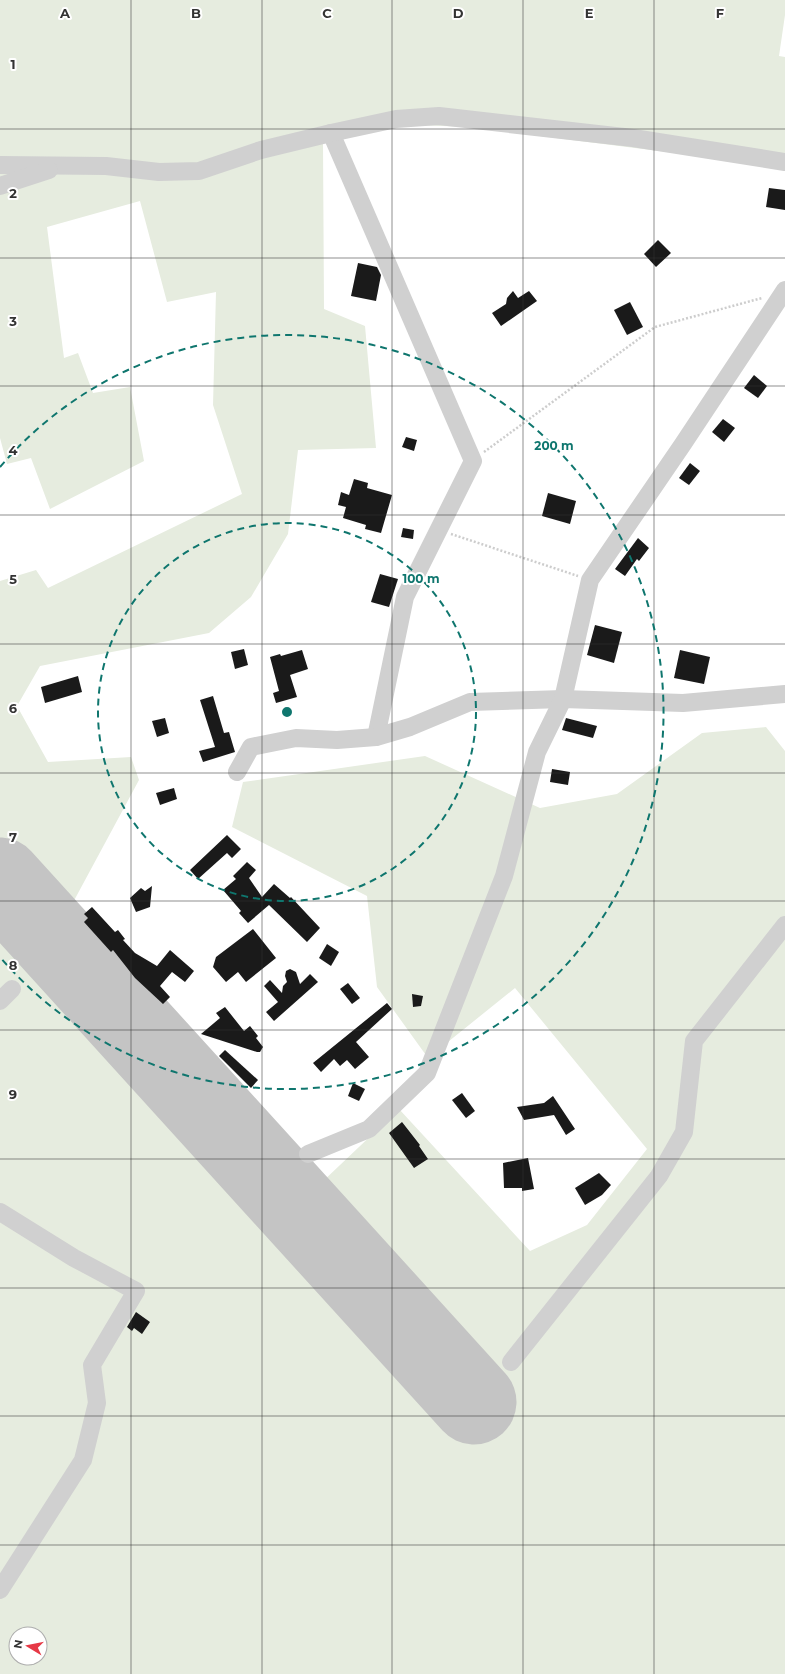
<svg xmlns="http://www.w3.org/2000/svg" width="785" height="1674" font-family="Montserrat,sans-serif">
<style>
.green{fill:#e6ecdf;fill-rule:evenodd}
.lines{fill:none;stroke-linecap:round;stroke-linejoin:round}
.runway{stroke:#c4c4c4;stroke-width:85}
.building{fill:#1a1a1a}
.path{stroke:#cdcdcd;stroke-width:2.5;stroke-dasharray:2 2;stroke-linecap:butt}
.minor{stroke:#d0d0d0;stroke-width:18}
.grid{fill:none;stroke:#333;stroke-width:1;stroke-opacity:0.55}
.ring{fill:none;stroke:#0f766e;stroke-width:2;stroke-dasharray:7 5}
.grid-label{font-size:13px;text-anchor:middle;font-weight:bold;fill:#333;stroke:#fff;stroke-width:4;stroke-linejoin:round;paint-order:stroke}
.centre{fill:#0f766e;stroke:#fff;stroke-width:2}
.ring-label{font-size:12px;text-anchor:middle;font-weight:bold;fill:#0f766e;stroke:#fff;stroke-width:4;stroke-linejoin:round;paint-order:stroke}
</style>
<rect width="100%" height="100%" fill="#fff"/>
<!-- green -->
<path class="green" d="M0,0H785V15L779,56L785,57V167L469,127L390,124L323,143L324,309L365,326L376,448L298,450L288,534L251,597L209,633L40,666L17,706L48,762L131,757L139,780L70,908L320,1184L399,1109L530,1251L587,1225L647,1149L515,988L428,1058L377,987L367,896L232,827L243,782L425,756L540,808L617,794L702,733L766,727L785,751V1674H0V581L36,570L48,588L242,494L213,405L216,292L167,302L140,201L47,227L64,358L78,353L93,393L130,387L144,461L50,509L31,458L7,464L0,438ZM16,1634H40V1658H16Z"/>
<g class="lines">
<!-- runway -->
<polyline class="runway" points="0,880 474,1402"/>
</g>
<!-- building -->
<g class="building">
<polygon points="769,188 785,190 785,210 766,207"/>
<polygon points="658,240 671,253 656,267 644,254"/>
<polygon points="358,263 377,267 381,275 376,301 351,296"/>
<polygon points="513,291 518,298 529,291 537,301 501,326 492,313 506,304 507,298"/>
<polygon points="630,302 643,327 627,335 614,310"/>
<polygon points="754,375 767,386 758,398 744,388"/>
<polygon points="723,419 735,428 724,442 712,432"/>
<polygon points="406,437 417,440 414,451 402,447"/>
<polygon points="690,463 700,471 689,485 679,478"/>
<polygon points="354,479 368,483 367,488 392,495 381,533 365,529 366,525 343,518 346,507 338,505 341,492 349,495"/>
<polygon points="548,493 576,501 570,524 542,516"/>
<polygon points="403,528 414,530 413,539 401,537"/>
<polygon points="638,538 649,548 639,561 637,559 625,576 615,569"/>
<polygon points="380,574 398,579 389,607 371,602"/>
<polygon points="595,625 622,632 614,663 587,655"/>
<polygon points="244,649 248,665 235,669 231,652"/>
<polygon points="302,650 308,669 290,675 297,697 276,703 273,693 279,691 270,657 280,654 281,656"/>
<polygon points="680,650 710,657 704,684 674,678"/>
<polygon points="78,676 82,692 45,703 41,687"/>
<polygon points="213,696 224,733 229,732 235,752 203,762 199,751 215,747 200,700"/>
<polygon points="165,718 169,733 157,737 152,721"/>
<polygon points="566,718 597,726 593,738 562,730"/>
<polygon points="552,769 570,772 568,785 550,782"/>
<polygon points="174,788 177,799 160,805 156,793"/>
<polygon points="227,835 241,849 232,858 227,853 198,879 190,870"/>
<polygon points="247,862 256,870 249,878 262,897 274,884 290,898 291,897 320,928 307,942 269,905 248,923 239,913 241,911 223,890 236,879 233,876"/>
<polygon points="152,886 150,907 136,912 130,898 141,888 145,891"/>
<polygon points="92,907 115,932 118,930 125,939 123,940 135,953 157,966 170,950 194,971 185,982 172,972 160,986 170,997 163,1004 135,978 113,950 111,952 84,922 88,918 84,914"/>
<polygon points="253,929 276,958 246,982 238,972 226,982 213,967 216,957"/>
<polygon points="327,944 339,952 331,966 319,958"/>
<polygon points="290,969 296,972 300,984 310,974 318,982 274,1021 266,1012 278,1002 264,986 270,980 282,993 283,986 287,982 285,976 286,971"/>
<polygon points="348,983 360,998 352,1004 340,989"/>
<polygon points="412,994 423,996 421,1006 413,1007"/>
<polygon points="387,1003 392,1009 356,1042 369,1057 355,1069 347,1060 340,1066 334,1059 321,1072 313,1063"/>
<polygon points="225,1007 244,1031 250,1026 258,1036 256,1038 263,1047 260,1052 257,1052 201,1034 220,1018 216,1013"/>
<polygon points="225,1050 258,1080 251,1088 219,1056"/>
<polygon points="353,1083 365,1089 359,1101 348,1096"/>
<polygon points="462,1093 475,1111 466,1118 452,1100"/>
<polygon points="553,1096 575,1129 566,1135 554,1115 524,1120 517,1107 544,1103"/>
<polygon points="402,1122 420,1145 419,1146 428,1159 414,1168 389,1133"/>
<polygon points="528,1158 534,1189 522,1191 522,1188 504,1188 503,1163"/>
<polygon points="599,1173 611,1185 602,1195 585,1205 575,1188"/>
<polygon points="136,1312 150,1322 142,1334 134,1328 132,1331 127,1327"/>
</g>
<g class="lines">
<!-- path -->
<g class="path">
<polyline points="484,452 655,327 762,298"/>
<polyline points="451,534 578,576"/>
</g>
<!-- minor -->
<g class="minor">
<polyline points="331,133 473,461 405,597 376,737"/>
<polyline points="0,165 106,166 159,172 199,171 261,150 331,133 396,119 439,116 633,138 785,162"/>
<polyline points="0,186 49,170"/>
<polyline points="237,772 251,747 296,738 337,740 376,737 410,727 470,702 563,699 683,703 785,694"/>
<polyline points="0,1001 12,989"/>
<polyline points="308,1154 369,1129 427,1073 504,876 537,752 563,699 590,580 683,444 785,290"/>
<polyline points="0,1212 74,1258 136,1291 92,1365 97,1403 83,1460 0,1590"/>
<polyline points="511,1362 659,1176 684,1132 694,1041 785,925"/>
</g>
</g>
<!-- grid -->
<path class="grid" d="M131,0V1674M262,0V1674M392,0V1674M523,0V1674M654,0V1674M0,129H785M0,258H785M0,386H785M0,515H785M0,644H785M0,773H785M0,901H785M0,1030H785M0,1159H785M0,1288H785M0,1416H785M0,1545H785"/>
<!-- distance rings -->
<g class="ring">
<circle cx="287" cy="712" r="189"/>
<path d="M0 467A377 377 0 1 1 0 957"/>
</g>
<g class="grid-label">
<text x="65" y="18">A</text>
<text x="196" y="18">B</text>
<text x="327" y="18">C</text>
<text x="458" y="18">D</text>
<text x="589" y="18">E</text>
<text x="720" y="18">F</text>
<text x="13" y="69">1</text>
<text x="13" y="198">2</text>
<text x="13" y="326">3</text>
<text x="13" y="455">4</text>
<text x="13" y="584">5</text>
<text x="13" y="713">6</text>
<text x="13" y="842">7</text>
<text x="13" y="970">8</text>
<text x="13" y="1099">9</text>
</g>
<circle cx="287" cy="712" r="6" class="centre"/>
<g class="ring-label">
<text x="554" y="450">200 m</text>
<text x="421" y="583">100 m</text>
</g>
<!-- north arrow -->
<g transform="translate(28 1646) rotate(280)"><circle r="19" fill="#ffffff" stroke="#adadad"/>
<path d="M0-3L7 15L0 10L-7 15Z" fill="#e63946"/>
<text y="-6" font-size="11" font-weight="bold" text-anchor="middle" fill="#333333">N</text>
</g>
</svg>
